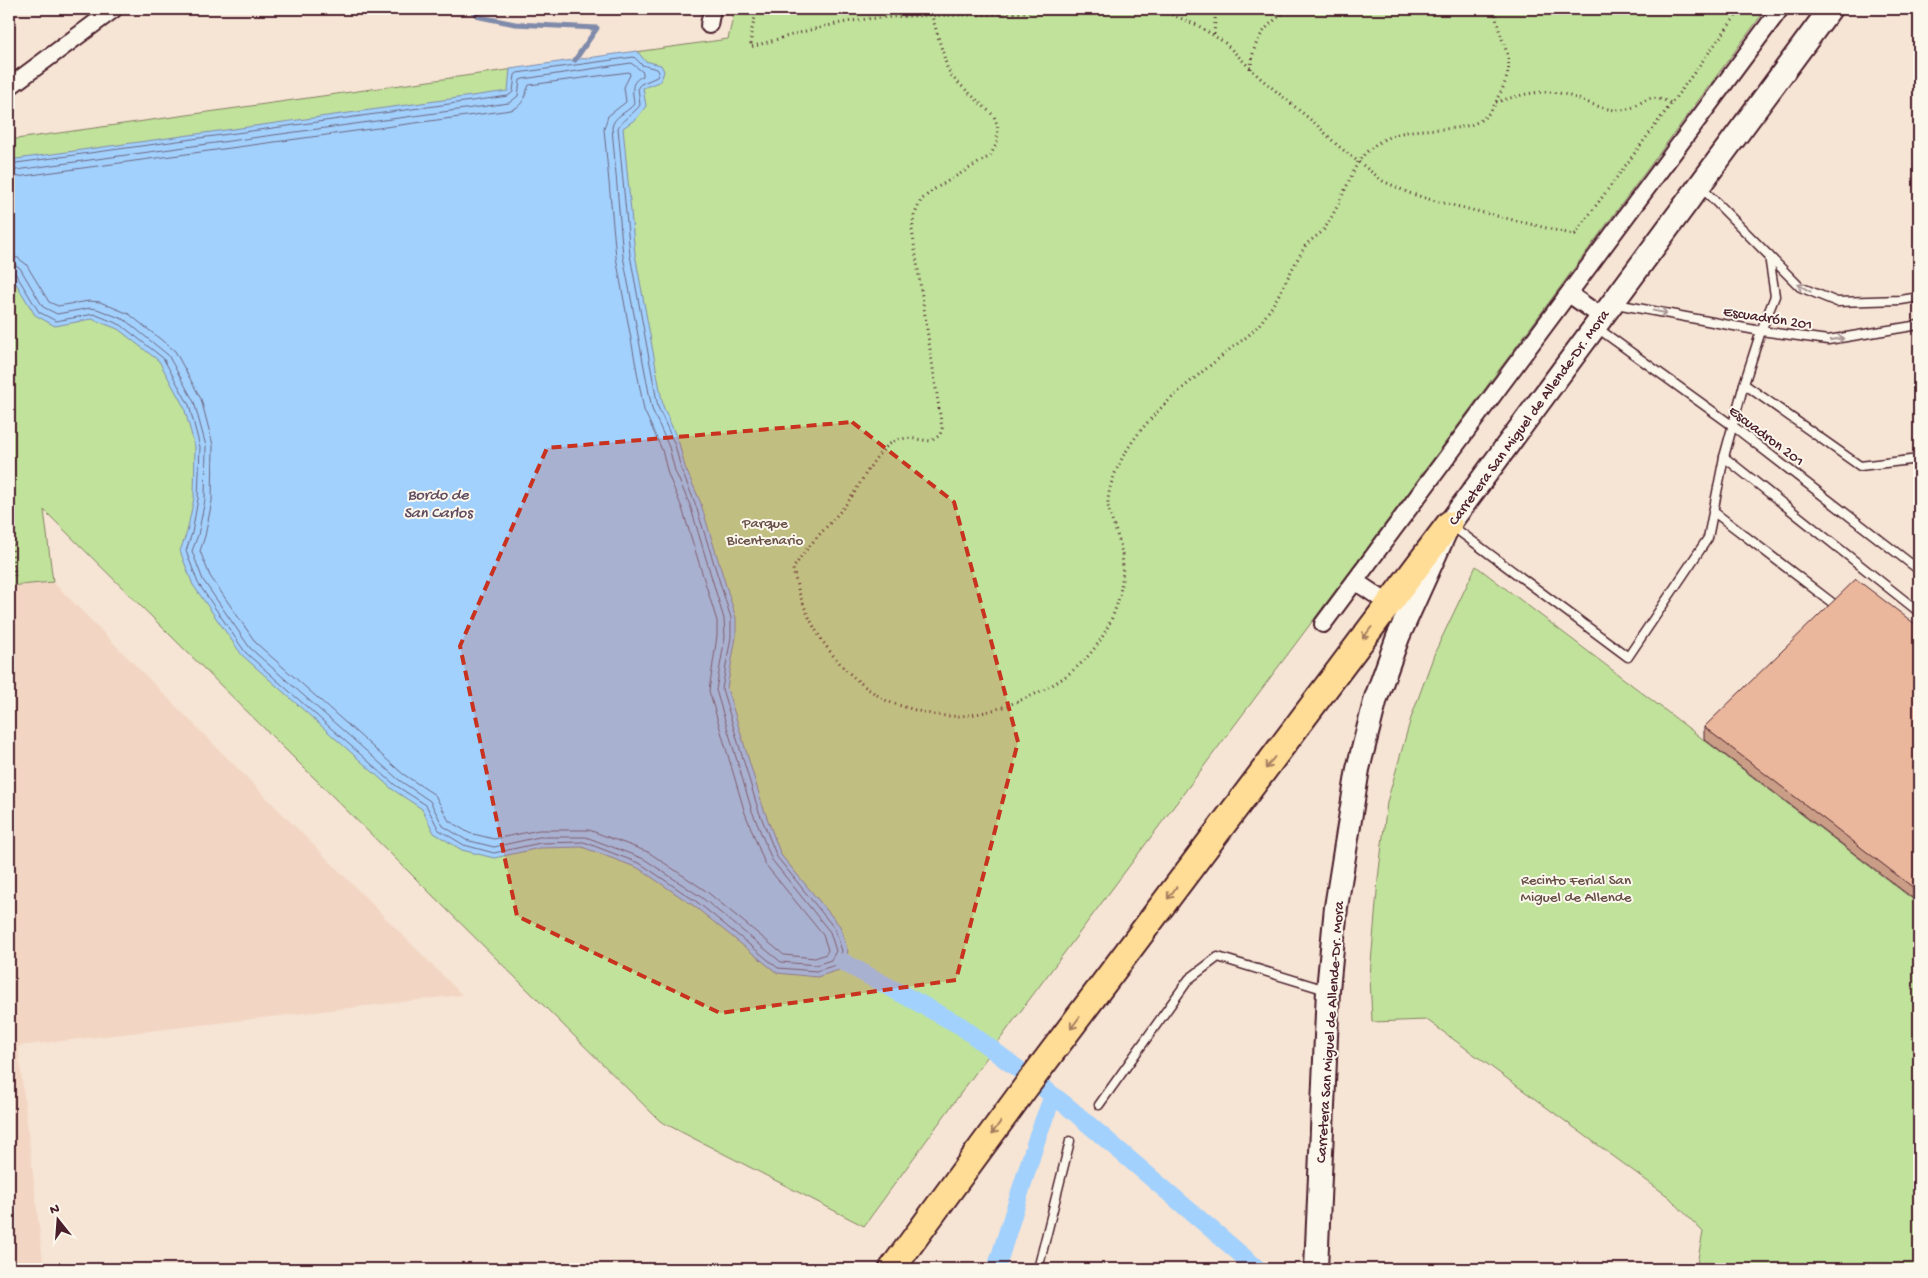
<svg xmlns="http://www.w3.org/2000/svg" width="1928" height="1278" font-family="'Gochi Hand',sans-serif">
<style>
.built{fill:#f2d6c3}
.green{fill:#c0e29b;stroke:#858063}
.water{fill:#a2d1fe;stroke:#7f8aaa}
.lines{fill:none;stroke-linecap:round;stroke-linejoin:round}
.shore{stroke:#6d667f;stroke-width:1}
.stream{stroke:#7f8aaa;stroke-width:5}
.canal{stroke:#a2d1fe;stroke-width:18}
.lane-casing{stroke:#4a1f2b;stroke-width:11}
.street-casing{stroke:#4a1f2b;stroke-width:20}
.secondary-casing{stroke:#4a1f2b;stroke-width:26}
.primary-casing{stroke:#4a1f2b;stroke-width:29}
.path{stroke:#4a1f2b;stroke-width:3;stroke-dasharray:1 4;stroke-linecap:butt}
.lane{stroke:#fbf7ec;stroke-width:8}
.street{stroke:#fbf7ec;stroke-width:16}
.secondary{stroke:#fbf7ec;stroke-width:22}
.primary{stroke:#ffdd96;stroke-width:25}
.wall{fill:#c99d86;stroke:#4a1f2b}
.building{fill:#eab79c;stroke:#4a1f2b}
.oneway{stroke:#ab9695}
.oneway2{stroke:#a47e60}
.marked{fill:#c8321e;fill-opacity:0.2;stroke:#c8321e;stroke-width:4;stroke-dasharray:10 6;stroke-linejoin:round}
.labels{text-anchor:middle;stroke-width:4;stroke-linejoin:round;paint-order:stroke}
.street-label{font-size:15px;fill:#4a1f2b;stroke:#fbf7ec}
.park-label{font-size:15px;fill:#685047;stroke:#fbf7ec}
.water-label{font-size:16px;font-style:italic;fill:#604c60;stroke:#fbf7ec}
</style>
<rect width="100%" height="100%" fill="#f6e4d4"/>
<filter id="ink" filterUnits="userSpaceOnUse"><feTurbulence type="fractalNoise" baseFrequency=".02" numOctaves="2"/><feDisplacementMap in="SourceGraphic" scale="10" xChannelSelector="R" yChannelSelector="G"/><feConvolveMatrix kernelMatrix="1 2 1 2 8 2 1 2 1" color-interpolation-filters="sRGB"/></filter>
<g filter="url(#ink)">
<!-- built -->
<polygon class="built" points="53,582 462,995 18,1046 44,1269 9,1269 9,586"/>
<!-- green -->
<g class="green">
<polygon points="735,9 1766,9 1362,555 1017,1016 864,1226 660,1121 44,510 53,582 9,586 9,140 728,39"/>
<polygon points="1476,566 1919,904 1919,1269 1696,1269 1703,1232 1669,1197 1427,1020 1372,1022 1370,975 1378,879 1387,802 1411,718 1435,652"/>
</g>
<!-- water -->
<polygon class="water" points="637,51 645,61 661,65 664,71 661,81 643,88 646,106 637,118 623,128 635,254 663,406 679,443 685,467 700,501 736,618 736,637 727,688 763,807 781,855 840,926 848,952 839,970 817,977 777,973 694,906 638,868 582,847 540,848 494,858 462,850 434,833 422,809 392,789 242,655 193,585 180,551 187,532 194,498 195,447 184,407 159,361 118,329 92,319 55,326 35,315 9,272 9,160 508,91 510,69"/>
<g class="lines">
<!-- shore -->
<g class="shore">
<path d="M9,164L508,96L513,92L515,75L517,73L634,57L642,65L657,69L659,72L657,77L641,84L638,87L640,105C634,114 621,120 618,128L630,255L658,407L675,445L681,469L695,503L731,618V637L722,689L758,809L777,857L835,929L842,951L836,965L816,971L778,968L697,902L641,864L584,842L540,843L494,853L464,845L439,830L426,805L395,785L245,652L198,583L186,551L192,533L198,499L200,447L189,405L163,358L121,325L94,314L56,321L39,312L15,273L9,270"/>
<path d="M9,171L509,103L518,96L520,80L523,79L631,63L643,72V76C629,82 633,91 634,104C627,113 613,116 612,128L623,256L652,409L669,447L675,471L690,505L724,619L725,637L716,690L752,811L772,860L830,932L836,951L831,960L816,965L781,962L701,897L644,859L586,837H539L494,847L466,840L443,826L430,801L399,780L250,648L203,580L192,551L198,535L205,500L206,446L194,402L168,355L125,320L97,309L90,308L57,314L43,307L20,268L15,265L9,264"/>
<path d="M9,178L511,110C525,105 524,96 529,85L629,72L630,75L624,87L626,102L608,116L604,129L616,257L644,410L662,450L668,474L682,508L717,621V636L709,691L745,813L765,864L823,935L828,950L826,954L815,958L784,955L706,891L648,852L589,830H539L494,839L469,833L449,821L435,795L403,774L256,643L210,576L200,551L205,536L212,501L213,445L201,399L175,351L129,314L100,302L89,301L58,306L49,302L26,264L18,258L9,256"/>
</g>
<!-- stream -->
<polyline class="stream" points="469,9 480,17 515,24 597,28 575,60"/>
<!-- canal -->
<g class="canal">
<polyline points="843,962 961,1026 1067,1106 1258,1269"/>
<polyline points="996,1269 1038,1135 1053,1096"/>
</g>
<!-- lane casing -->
<g class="lane-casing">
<g id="lane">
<polyline points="1701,187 1800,287 1837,302 1901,300 1919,297"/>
<polyline points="1616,304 1761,331 1828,340 1919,325"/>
<polyline points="1596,327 1733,426 1919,570"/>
<polyline points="1744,384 1860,466 1919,459"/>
<polyline points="1724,457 1919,612"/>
<polyline points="1714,512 1839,608"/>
<polyline points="1452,526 1628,657 1708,538 1724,457 1744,384 1761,331 1775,296 1769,256"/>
<polyline points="1099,1105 1189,979 1218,957 1326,990"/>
<polyline points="1038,1269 1070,1141"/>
</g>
</g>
<!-- street casing -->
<g class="street-casing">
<g id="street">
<polyline points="709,25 712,9"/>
<polyline points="9,87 114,9"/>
<polyline points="1569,294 1602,317"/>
<polyline points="1355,581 1389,604"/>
<polyline points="1323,624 1780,9"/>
</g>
</g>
<!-- secondary casing -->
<g class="secondary-casing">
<polyline id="secondary" points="1316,1269 1328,990 1336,907 1358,769 1376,698 1398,637 1449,524 1830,9"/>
</g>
<!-- primary casing -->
<g class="primary-casing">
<polyline id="primary" points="892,1269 1025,1088 1449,524"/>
</g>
<!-- path -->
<g class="path">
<path d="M757,9L751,33V47C792,35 835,21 878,18C935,13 993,18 1050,9"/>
<path d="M930,9L947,67L952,77L994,116L998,128L997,143L990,156L933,190L921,200L914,216L912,230L942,428L940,435L931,441C918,440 905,435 893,442C872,455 862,484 847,503C829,526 808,544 793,569C804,624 837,673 887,701C896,705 906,707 915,710C928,714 945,717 959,716C980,715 1002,708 1021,700C1052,688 1080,670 1099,642C1117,615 1127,580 1121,548C1118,534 1110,519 1108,505C1107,488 1118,464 1127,450C1153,408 1192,381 1229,350C1238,343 1248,337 1256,328C1276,306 1288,274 1304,248C1309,239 1320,236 1325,228C1338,208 1347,184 1358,162C1398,108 1460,146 1489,113C1493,109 1496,102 1498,97C1503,89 1506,81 1508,72C1512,50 1494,31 1496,9"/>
<polyline points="1158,9 1197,25 1224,42 1259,77 1317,125 1337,145 1383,181 1409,193 1435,201 1567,233 1575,234 1741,9"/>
<polyline points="1214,34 1216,9"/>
<path d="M1251,69C1252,40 1266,24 1290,9"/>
<path d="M1496,102C1521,95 1544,87 1570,96C1586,101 1602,110 1618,110C1645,110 1640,89 1671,103"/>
<polyline points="9,505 15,576 9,577"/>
</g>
<!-- lane -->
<use href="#lane" class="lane"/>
<!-- street -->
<use href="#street" class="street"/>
<!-- secondary -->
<use href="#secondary" class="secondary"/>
<!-- primary -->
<use href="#primary" class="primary"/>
</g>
<!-- wall -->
<polygon class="wall" points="1919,627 1919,903 1704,739 1704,727"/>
<!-- building -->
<polygon class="building" points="1856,579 1919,627 1919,892 1704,727"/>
<!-- one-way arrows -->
<defs><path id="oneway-shaft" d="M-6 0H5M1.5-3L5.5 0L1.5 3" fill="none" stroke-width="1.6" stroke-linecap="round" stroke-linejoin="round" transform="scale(1.25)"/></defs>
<g class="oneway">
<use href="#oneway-shaft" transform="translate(1804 288) rotate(-151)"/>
<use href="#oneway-shaft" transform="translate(1660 312) rotate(11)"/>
<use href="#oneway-shaft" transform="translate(1837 339) rotate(-10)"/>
</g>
<g class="oneway2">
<use href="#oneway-shaft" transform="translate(1367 633) rotate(127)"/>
<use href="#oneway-shaft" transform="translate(1270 763) rotate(127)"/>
<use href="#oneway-shaft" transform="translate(1172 893) rotate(127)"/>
<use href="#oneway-shaft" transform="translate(1075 1023) rotate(127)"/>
<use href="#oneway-shaft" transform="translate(996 1128) rotate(126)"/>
</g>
</g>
<!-- marked area -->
<path class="marked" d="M852,422L954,502L1018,742L956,980L720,1013L517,916L460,646L547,448Z"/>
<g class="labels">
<!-- street labels -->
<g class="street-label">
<text transform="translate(1768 317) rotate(9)" y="5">Escuadrón 201</text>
<text transform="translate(1528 417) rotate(-54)" y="5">Carretera San Miguel de Allende-Dr. Mora</text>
<text transform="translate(1767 435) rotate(37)" y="5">Escuadron 201</text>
<text transform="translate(1329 1032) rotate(-86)" y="5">Carretera San Miguel de Allende-Dr. Mora</text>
</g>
<!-- park labels -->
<g class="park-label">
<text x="765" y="527">Parque<tspan x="765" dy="17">Bicentenario</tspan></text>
<text x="1576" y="884">Recinto Ferial San<tspan x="1576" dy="17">Miguel de Allende</tspan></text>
</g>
<!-- water labels -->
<g class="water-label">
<text x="438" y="499">Bordo de<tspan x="438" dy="18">San Carlos</tspan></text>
</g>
</g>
<!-- margin -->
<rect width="1928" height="1278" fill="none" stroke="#fbf7ec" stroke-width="30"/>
<rect x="15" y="15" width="1898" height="1248" fill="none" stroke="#4a1f2b" stroke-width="2" filter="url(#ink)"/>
<!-- north arrow -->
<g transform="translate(58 1220) rotate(343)" stroke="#fbf7ec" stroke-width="4" paint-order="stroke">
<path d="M0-4L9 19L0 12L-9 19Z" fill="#4a1f2b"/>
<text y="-8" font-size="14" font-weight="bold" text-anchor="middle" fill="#4a1f2b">N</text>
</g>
</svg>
